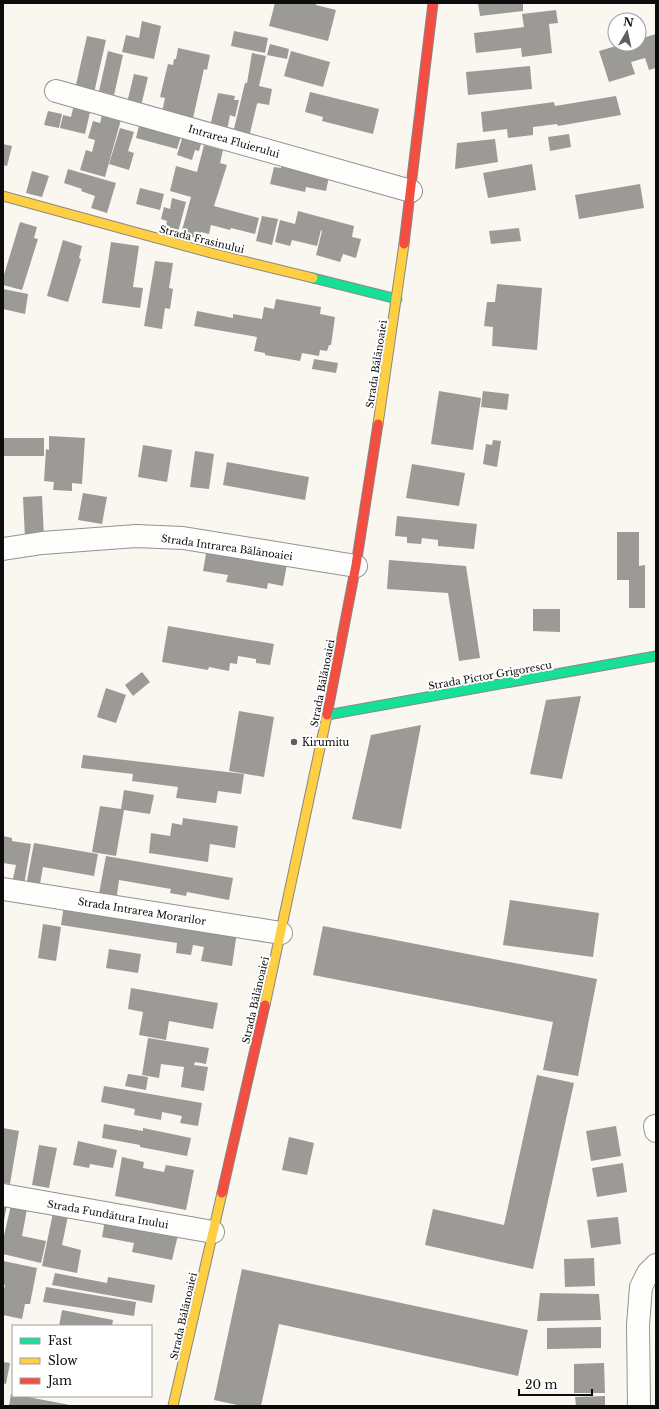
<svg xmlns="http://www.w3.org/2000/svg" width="659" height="1409" font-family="'Libre Baskerville',serif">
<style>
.building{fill:#9c9a96}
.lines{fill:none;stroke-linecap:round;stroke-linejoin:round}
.street-casing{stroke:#93928f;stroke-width:24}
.fast-casing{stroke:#8a8885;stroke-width:11}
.slow-casing{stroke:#8a8885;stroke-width:11}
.jam-casing{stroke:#8a8885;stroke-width:11}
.street{stroke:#fefefd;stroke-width:22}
.fast{stroke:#16e098;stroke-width:9}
.slow{stroke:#ffcf43;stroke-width:9}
.jam{stroke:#f24e42;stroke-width:9}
.poi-dot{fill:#5f5e5c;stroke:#fff;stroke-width:1.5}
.labels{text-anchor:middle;stroke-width:4;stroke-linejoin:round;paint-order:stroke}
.street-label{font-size:10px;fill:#0c0c0c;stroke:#fff}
.poi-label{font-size:10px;fill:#0c0c0c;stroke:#fff;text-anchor:start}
</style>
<rect width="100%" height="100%" fill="#faf7f0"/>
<!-- building -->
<g class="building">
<polygon points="275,3 316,3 316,5 336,10 328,41 269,26"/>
<polygon points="478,3 523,3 523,11 480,16"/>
<polygon points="556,10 558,23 549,24 552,53 522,57 521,48 476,53 474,33 524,27 522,14"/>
<polygon points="142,21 161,26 154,59 122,52 126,35 139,38"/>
<polygon points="234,31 268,38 265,53 231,46"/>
<polygon points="656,34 656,68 649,70 645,58 631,62 635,74 609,82 599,51 623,44 639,44 639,39"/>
<polygon points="87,36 106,40 94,93 75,89"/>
<polygon points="270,44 289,49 287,59 267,55"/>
<polygon points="178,48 210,55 207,70 204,69 193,118 162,112 165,98 160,97 168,64 173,65 174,59 176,59"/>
<polygon points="108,51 123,55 114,95 99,91"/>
<polygon points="291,51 330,62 323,87 284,76"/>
<polygon points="252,53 266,56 259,86 272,89 269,105 258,103 257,104 249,137 233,133 245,83 247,83"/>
<polygon points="530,66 532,89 468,95 466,72"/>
<polygon points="134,74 148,77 141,106 127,103"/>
<polygon points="310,92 379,109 373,134 322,121 323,117 305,112"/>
<polygon points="218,93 235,96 234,100 239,100 235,117 230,115 227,130 210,126"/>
<polygon points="616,96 621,115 558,126 557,124 533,127 533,135 508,138 507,129 483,132 481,112 554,102 555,106"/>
<polygon points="74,104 91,108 85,134 60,128 63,115 71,117"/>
<polygon points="48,111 62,114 59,128 44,125"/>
<polygon points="103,111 122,116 105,177 80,170 86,150 92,152 95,140 88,138 93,121 100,123"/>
<polygon points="140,121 182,133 177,149 136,138"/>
<polygon points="120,128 134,132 128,151 134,153 129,170 109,164"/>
<polygon points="184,132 203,137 199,151 195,150 192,160 177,155"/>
<polygon points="569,134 571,147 550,151 548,137"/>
<polygon points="495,139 498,162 455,169 457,143"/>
<polygon points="3,144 12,146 7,166 3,165"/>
<polygon points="204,145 223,150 220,163 227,165 214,206 259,218 255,234 231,228 230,230 211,225 209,234 201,232 199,239 181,234 191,197 170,191 176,166 197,172"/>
<polygon points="282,161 330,172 326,191 306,187 305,192 270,184 274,167 281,168"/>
<polygon points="532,164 536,190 488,198 483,173"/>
<polygon points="68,169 116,183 107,213 91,208 95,196 81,191 82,189 64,183"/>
<polygon points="32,171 49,176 42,197 26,193"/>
<polygon points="640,184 644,208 579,219 575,195"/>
<polygon points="140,188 164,194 160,210 136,204"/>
<polygon points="172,198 186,202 177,236 164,232 167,221 161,219 164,207 170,209"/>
<polygon points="298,211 354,226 352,237 361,239 356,258 343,254 340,262 316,255 322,231 321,230 317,246 292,240 290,246 275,242 280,220 295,224"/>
<polygon points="262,216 278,219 272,245 256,241"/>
<polygon points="20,222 37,227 34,238 38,239 22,290 3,285 3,278"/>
<polygon points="519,228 521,241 491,244 489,231"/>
<polygon points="63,240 82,246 79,258 81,259 68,302 47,296"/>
<polygon points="111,242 139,246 133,287 143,288 140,308 102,303"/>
<polygon points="155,261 173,263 169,288 173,289 170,309 165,308 162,329 144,326"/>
<polygon points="497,284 542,288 537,350 492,346 493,327 484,326 487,302 495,302"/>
<polygon points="3,289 28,294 25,314 3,309"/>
<polygon points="276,299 321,307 320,314 335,317 331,345 329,345 327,351 320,350 319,356 302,353 300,361 265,355 265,353 254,351 257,337 194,326 197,311 233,318 233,314 262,319 264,307 274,309"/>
<polygon points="314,359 338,363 336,373 312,369"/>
<polygon points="439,391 481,398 473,450 431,444"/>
<polygon points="483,391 509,394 507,410 481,407"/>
<polygon points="49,436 85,438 82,484 72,483 72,491 53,490 54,482 44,481 46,449 49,450"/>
<polygon points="3,438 44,438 44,456 4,456"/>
<polygon points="493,440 501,441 497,467 483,464 486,444 492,445"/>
<polygon points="143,445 172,450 167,482 138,477"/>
<polygon points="195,451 214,454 209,489 190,487"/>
<polygon points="227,462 309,477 305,500 223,485"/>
<polygon points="412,464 465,473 459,506 406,498"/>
<polygon points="83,493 107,497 102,524 78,520"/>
<polygon points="42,496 44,537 25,538 23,497"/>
<polygon points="397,516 477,524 474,549 438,546 438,540 422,538 421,544 407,543 407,537 395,536"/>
<polygon points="617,532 639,532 639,566 645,565 645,608 629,608 629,580 617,580"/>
<polygon points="207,548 287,564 283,586 268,583 267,589 226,582 228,575 203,571"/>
<polygon points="389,560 466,566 480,658 459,661 448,593 387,589"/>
<polygon points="533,609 560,609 560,632 533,631"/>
<polygon points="168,626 274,644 270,665 256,663 256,659 238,656 237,664 230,663 229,671 209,667 208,670 162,662"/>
<polygon points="142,672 150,682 133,696 125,685"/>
<polygon points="106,688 126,695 116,723 97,717"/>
<polygon points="581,696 562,779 530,774 546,700"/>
<polygon points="239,711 274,717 264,777 229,771"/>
<polygon points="421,725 401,829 352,819 371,735"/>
<polygon points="83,755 244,774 241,794 218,791 216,803 176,798 178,787 132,781 133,774 81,768"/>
<polygon points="124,790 154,795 150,814 124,810 116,856 92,852 100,806 121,809"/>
<polygon points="183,818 238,826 235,848 210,844 208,862 149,853 151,833 170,836 172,823 182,825"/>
<polygon points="3,836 12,838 12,841 31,844 24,885 12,883 16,865 3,863"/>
<polygon points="34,843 98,854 94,876 43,867 39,889 26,886"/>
<polygon points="106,856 233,878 229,900 187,892 186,896 170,893 171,889 119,880 116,902 98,899"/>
<polygon points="510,900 599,913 593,957 503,945"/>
<polygon points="64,905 237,932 232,966 201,961 204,947 193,945 191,955 176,953 177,943 61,925"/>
<polygon points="43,924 61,927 56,961 38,958"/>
<polygon points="323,926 597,979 578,1076 543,1070 553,1022 313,975"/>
<polygon points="109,949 141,954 138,973 106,968"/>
<polygon points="131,988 218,1003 213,1029 169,1021 166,1040 139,1035 143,1012 128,1009"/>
<polygon points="148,1038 209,1048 206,1064 195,1062 194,1065 208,1067 204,1091 181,1087 184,1067 161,1064 159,1078 142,1075"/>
<polygon points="128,1074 148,1077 146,1090 125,1086"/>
<polygon points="537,1075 574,1083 533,1269 425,1245 433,1209 504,1225"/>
<polygon points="104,1086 202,1103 198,1126 180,1123 182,1116 162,1112 161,1120 134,1115 135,1109 101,1102"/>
<polygon points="104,1124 143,1131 143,1128 191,1138 187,1156 140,1147 140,1145 102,1138"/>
<polygon points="616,1126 621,1156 591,1161 586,1131"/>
<polygon points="3,1128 19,1131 10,1184 3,1183"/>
<polygon points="289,1137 314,1143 307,1175 282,1170"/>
<polygon points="78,1141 117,1150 113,1168 90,1164 89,1168 73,1165"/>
<polygon points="39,1145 57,1148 49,1188 32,1185"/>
<polygon points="122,1157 144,1162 143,1168 164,1172 166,1165 194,1170 186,1210 115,1196"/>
<polygon points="623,1163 627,1192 597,1197 592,1168"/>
<polygon points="3,1204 7,1205 4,1220 3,1220"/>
<polygon points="11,1205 27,1209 22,1236 46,1241 41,1263 3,1254 3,1240"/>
<polygon points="54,1208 69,1211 62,1245 81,1250 77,1273 42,1266"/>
<polygon points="618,1217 621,1244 591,1248 587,1220"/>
<polygon points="105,1220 178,1235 172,1260 132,1252 134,1243 102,1237"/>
<polygon points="594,1258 595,1286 565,1287 564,1259"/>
<polygon points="3,1261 37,1268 30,1304 25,1304 22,1319 3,1315 3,1294 5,1285 3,1284"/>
<polygon points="242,1269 528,1330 518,1376 279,1324 261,1406 242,1406 214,1400"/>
<polygon points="55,1273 107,1283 108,1277 155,1285 152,1303 52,1285"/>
<polygon points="46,1287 136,1302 134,1316 43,1302"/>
<polygon points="540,1293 599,1294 601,1320 537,1321"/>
<polygon points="62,1310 113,1320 112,1326 59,1326"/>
<polygon points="601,1327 601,1348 547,1349 547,1328"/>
<polygon points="3,1362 10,1363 6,1384 3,1383"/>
<polygon points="604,1363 605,1393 574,1393 574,1364"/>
<polygon points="11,1394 13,1394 13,1396 23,1396 75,1406 9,1406"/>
<polygon points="605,1396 605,1406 576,1406 575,1397"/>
</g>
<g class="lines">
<!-- street casing -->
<g class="street-casing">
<g id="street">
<polyline points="56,91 411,191"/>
<polyline points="3,549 42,543 136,536 183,538 356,566"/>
<polyline points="3,889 281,933"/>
<polyline points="655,1126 656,1131"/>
<polyline points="3,1195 213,1232"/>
<polyline points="639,1406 638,1325 641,1287 648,1273 656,1265"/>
</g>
</g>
<!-- fast casing -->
<g class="fast-casing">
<g id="fast">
<polyline points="313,278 397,299"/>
<polyline points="327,715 656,656"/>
</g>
</g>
<!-- slow casing -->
<g class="slow-casing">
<g id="slow">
<polyline points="3,196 215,254 313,278"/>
<polyline points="378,424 404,244"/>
<polyline points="265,1005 327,715"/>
<polyline points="173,1406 222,1193"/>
</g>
</g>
<!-- jam casing -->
<g class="jam-casing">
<g id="jam">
<polyline points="404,244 433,3"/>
<polyline points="327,715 356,565 378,424"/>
<polyline points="222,1193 265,1005"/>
</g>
</g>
<!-- street -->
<use href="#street" class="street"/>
<!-- fast -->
<use href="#fast" class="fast"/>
<!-- slow -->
<use href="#slow" class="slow"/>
<!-- jam -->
<use href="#jam" class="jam"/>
</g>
<!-- markers -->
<circle class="poi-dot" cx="294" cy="742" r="4"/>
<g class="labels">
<!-- street labels -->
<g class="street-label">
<text transform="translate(234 141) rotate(16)" y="4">Intrarea Fluierului</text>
<text transform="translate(202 239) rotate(14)" y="4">Strada Frasinului</text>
<text transform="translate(376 364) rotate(-81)" y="4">Strada Bălănoaiei</text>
<text transform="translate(227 547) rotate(8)" y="4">Strada Intrarea Bălănoaiei</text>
<text transform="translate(490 675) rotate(-10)" y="4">Strada Pictor Grigorescu</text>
<text transform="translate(322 683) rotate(-79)" y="4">Strada Bălănoaiei</text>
<text transform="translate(142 911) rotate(9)" y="4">Strada Intrarea Morarilor</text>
<text transform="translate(255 1000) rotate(-77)" y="4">Strada Bălănoaiei</text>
<text transform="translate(108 1214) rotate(10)" y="4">Strada Fundătura Inului</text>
<text transform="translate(183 1316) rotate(-77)" y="4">Strada Bălănoaiei</text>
</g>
<!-- poi labels -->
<g class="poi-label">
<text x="302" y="746">Kirumitu</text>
</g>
</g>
<!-- border -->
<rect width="659" height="1409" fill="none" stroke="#0c0c0c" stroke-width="8"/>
<!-- legend -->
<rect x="12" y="1325" width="140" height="72" fill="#ffffff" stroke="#9e9e9e"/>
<rect x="20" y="1338" width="20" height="6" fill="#16e098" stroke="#9e9e9e"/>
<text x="48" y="1345" font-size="12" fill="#0c0c0c">Fast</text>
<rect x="20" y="1358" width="20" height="6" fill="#ffcf43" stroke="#9e9e9e"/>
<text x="48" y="1365" font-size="12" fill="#0c0c0c">Slow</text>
<rect x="20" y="1378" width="20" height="6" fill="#f24e42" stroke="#9e9e9e"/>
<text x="48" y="1385" font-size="12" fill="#0c0c0c">Jam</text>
<!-- north arrow -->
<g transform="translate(627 32) rotate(9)"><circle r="19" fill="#ffffff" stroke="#9e9e9e"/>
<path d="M0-3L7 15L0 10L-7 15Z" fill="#5f5e5c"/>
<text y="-6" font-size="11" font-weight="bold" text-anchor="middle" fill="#0c0c0c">N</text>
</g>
<!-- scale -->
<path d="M519 1389v6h73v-6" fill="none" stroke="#0c0c0c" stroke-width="2"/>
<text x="525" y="1389" font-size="12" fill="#0c0c0c" stroke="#ffffff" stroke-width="3" paint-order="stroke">20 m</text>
</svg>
